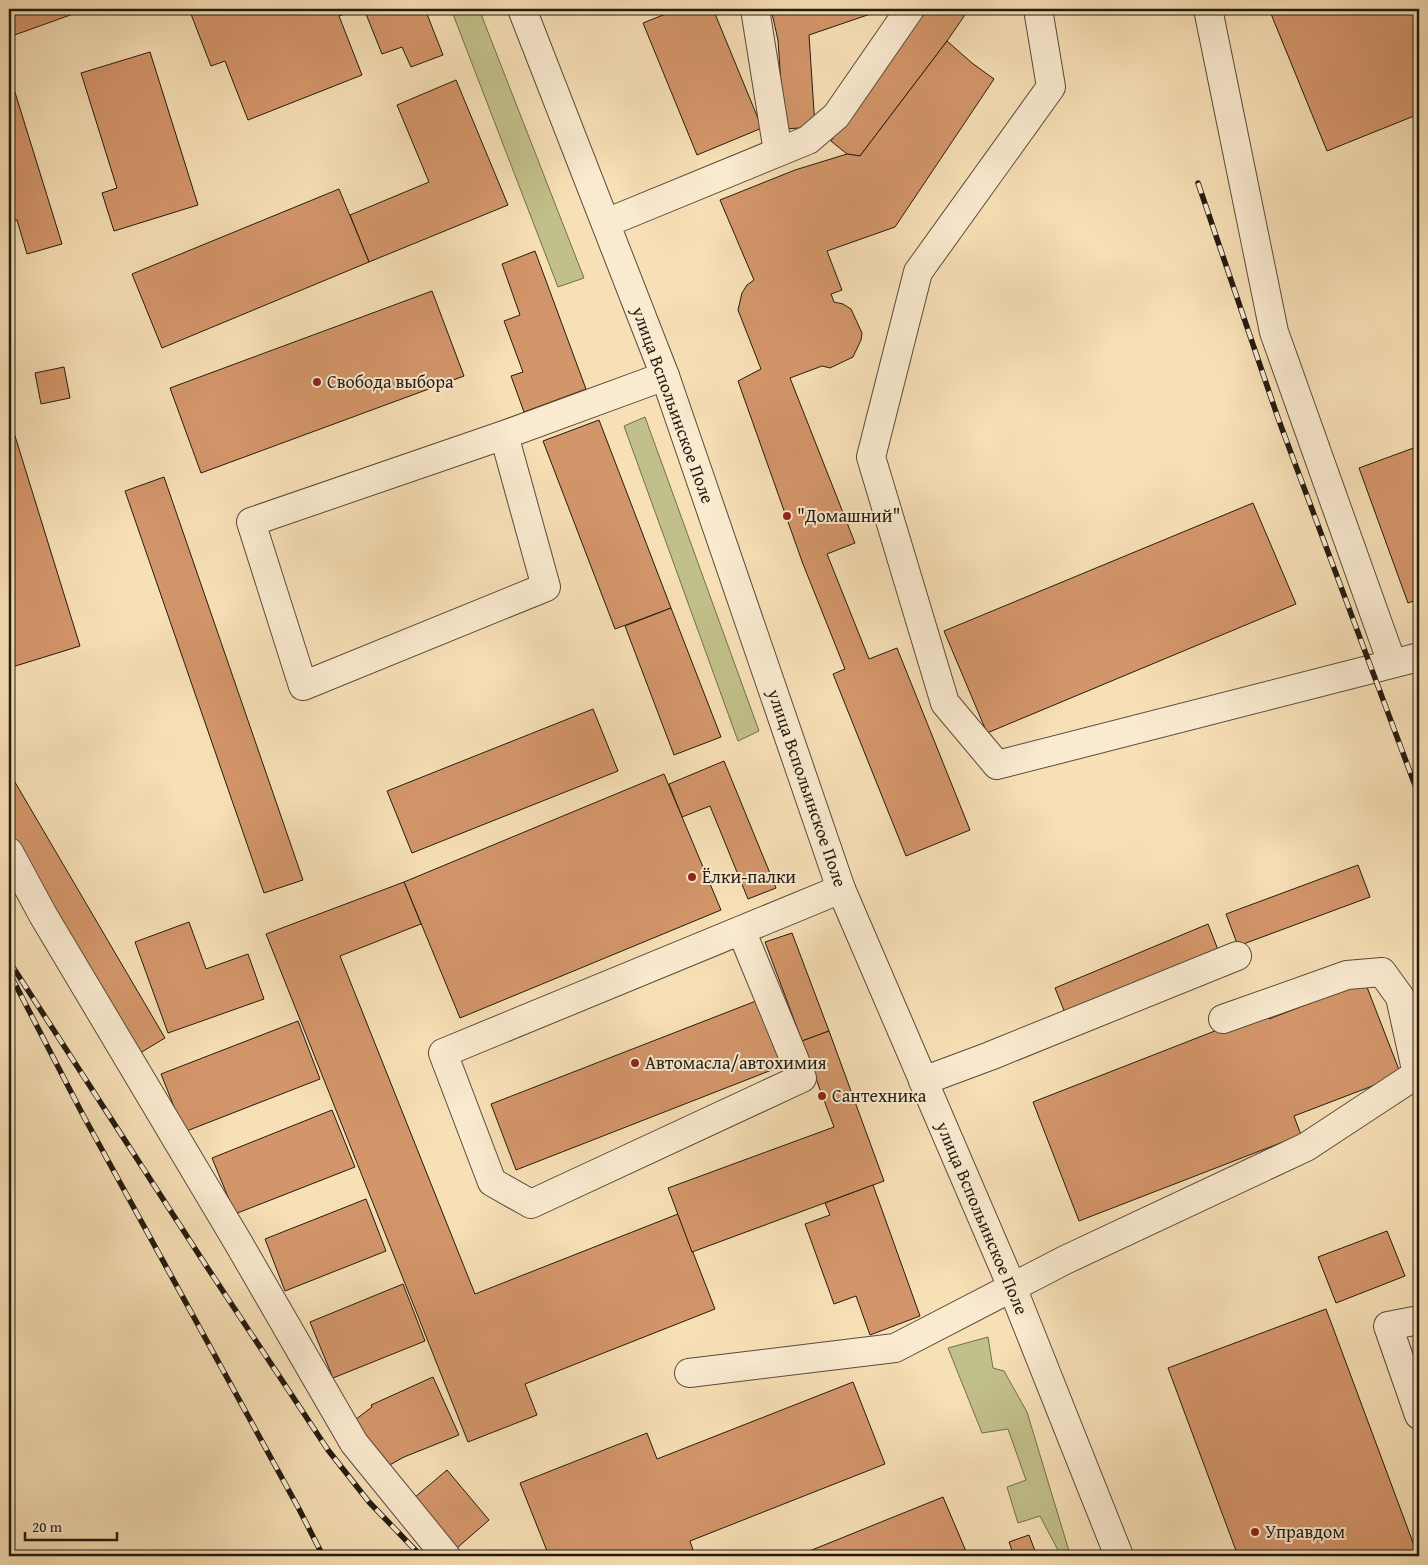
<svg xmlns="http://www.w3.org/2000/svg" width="1428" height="1565" font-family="'Gentium Book Plus',serif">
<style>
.green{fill:#c2c08a;stroke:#726e4c}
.building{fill:#d3966a;stroke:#231b0f}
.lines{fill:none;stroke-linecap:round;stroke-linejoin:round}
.minor-casing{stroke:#584c39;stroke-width:30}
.minor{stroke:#faead0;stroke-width:28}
.rail-casing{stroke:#231b0f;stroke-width:5.5}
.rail{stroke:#faead0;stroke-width:4;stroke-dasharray:11;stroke-linecap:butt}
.poi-dot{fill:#8f2418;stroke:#faead0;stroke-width:2}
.labels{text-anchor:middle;stroke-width:4;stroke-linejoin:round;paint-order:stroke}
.poi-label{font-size:18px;fill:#231b0f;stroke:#faead0;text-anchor:start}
.street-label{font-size:18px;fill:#231b0f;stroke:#faead0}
</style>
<rect width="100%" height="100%" fill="#f7dfb6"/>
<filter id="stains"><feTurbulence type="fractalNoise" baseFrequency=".004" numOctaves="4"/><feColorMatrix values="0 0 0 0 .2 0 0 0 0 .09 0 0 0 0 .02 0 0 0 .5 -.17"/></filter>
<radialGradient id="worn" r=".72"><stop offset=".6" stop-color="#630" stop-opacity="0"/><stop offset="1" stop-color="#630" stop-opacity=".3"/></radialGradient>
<!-- green -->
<g class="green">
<polygon points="451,9 479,9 584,278 558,287"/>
<polygon points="645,417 759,731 738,741 624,426"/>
<polygon points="988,1337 993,1368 1004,1371 1027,1412 1069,1551 1060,1554 1040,1516 1018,1523 1007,1487 1026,1480 1008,1429 982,1433 948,1348"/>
</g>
<!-- building -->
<g class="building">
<polygon points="9,9 87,9 9,37"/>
<polygon points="189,9 358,9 339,16 362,75 248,120 225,61 211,66"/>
<polygon points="364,9 425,9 443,55 411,67 402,47 382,54"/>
<polygon points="678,9 713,9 762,128 697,155 643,23"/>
<polygon points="771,9 885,9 809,35 815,127 784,129 778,40"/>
<polygon points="924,9 969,9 947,41 860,156 847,154 831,141"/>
<polygon points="1269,9 1419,9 1419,114 1327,151"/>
<polygon points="947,41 972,63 994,79 895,227 827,251 842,290 831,294 834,302 843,304 851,309 862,333 861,340 853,357 830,368 822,366 790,378 855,543 827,554 869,659 897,648 970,830 906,856 833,674 845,669 803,564 738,381 761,369 738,310 742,293 747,285 754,280 720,200 795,170 847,154 860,156"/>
<polygon points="150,52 198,205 114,231 102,193 117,188 81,73"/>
<polygon points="9,73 62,244 27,254 17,220 9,223"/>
<polygon points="456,80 508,205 369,262 350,215 429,182 397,105"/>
<polygon points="339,189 369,262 162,348 132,274"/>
<polygon points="535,251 586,389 524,412 511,376 523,372 504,321 520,315 502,264"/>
<polygon points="432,291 464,376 201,473 170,388"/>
<polygon points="64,367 70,398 41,404 35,373"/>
<polygon points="599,420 671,608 615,629 543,441"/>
<polygon points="9,423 11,423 80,646 9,668"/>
<polygon points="1419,446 1419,599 1408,603 1359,468"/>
<polygon points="164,477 303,880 264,893 125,491"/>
<polygon points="1253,503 1296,604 987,733 944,631"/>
<polygon points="671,608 721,737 674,755 625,626"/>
<polygon points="593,709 618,771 412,853 387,791"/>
<polygon points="724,761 776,888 748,899 710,806 682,817 669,784"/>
<polygon points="9,772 165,1038 140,1053 9,829"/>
<polygon points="664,774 721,910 460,1018 404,882"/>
<polygon points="1358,865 1370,897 1238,946 1226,914"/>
<polygon points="404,882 421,924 340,956 475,1294 678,1214 715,1309 525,1384 537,1415 468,1442 266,934"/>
<polygon points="189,922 206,969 248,954 264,999 168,1033 135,942"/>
<polygon points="1208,924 1220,955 1065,1013 1055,988"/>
<polygon points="792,933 829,1031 802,1041 765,942"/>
<polygon points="1365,982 1401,1075 1294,1116 1301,1135 1079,1221 1033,1102 1266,1011 1269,1019"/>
<polygon points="756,1001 782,1066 516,1170 491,1104"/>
<polygon points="298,1021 320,1079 184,1132 161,1074"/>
<polygon points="829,1031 884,1181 692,1252 668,1188 834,1127 802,1041"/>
<polygon points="332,1110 355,1167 235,1214 212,1158"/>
<polygon points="873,1185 920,1316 870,1335 856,1296 834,1304 805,1224 830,1215 825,1203"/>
<polygon points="366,1199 386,1251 285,1291 265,1239"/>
<polygon points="1387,1231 1405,1276 1336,1303 1318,1257"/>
<polygon points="403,1284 425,1341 333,1378 310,1322"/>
<polygon points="1326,1309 1418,1556 1238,1556 1168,1368"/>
<polygon points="433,1377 459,1435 404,1457 386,1467 351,1423 372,1407 371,1405"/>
<polygon points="853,1382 885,1464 690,1541 695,1556 549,1556 520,1483 647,1433 657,1459"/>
<polygon points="447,1470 489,1520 457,1548 414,1498"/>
<polygon points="943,1497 968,1556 797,1556"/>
<polygon points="1029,1535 1037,1556 1014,1556 1009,1542"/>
</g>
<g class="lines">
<!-- minor casing -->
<g class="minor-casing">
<g id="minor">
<polyline points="522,9 665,376 841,889 1012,1287 1119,1556"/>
<polyline points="755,9 778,152"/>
<polyline points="1038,9 1051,87 918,272 871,457 945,703 997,765 1419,657"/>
<polyline points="1208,9 1274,332 1392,663"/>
<polyline points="606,223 808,140 836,116 910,9"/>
<polyline points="504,435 546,587 303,686 251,522 504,435 665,376"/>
<polyline points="9,852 43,915 239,1244 354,1443 446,1556"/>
<polyline points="741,930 802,1078 531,1204 492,1182 443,1053 841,889"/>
<polyline points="923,1081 990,1056 1237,956"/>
<polyline points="1419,1320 1388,1326 1419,1415"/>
<polyline points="689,1373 895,1348 1065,1260 1306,1147 1417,1074 1400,997 1382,972 1347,975 1223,1019"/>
</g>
</g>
<!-- minor -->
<use href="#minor" class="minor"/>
<!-- rail casing -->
<g class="rail-casing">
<g id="rail">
<polyline points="1198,183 1278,418 1419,796"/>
<polyline points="9,961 205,1264 328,1450 369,1502 421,1556"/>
<polyline points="11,976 83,1115 299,1509 323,1556"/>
</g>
</g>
<!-- rail -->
<use href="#rail" class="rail"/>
</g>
<!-- markers -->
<g class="poi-dot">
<circle cx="317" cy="382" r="5"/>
<circle cx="787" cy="516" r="5"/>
<circle cx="692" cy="877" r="5"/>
<circle cx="635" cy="1063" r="5"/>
<circle cx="822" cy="1096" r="5"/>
<circle cx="1255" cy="1532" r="5"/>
</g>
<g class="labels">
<!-- poi labels -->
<g class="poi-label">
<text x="327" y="388">Свобода выбора</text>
<text x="797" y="522">"Домашний"</text>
<text x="702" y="883">Ёлки-палки</text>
<text x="645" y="1069">Автомасла/автохимия</text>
<text x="832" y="1102">Сантехника</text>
<text x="1265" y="1538">Управдом</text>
</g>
<!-- street labels -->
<g class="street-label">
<text transform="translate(673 405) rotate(70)" y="6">улица Вспольинское Поле</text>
<text transform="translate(807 788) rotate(71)" y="6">улица Вспольинское Поле</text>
<text transform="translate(982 1218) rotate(67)" y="6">улица Вспольинское Поле</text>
</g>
</g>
<!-- margin -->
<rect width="1428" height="1565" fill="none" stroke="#f7dfb6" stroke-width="30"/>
<rect x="10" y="10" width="1408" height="1545" fill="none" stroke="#231b0f" stroke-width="2.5"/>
<rect x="15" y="15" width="1398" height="1535" fill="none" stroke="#231b0f"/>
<!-- scale -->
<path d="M25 1532v8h92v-8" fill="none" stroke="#231b0f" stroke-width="2.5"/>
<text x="32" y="1532" font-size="15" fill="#231b0f" stroke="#faead0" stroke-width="4" paint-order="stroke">20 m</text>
<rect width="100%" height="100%" filter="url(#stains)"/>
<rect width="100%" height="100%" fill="url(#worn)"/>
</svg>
